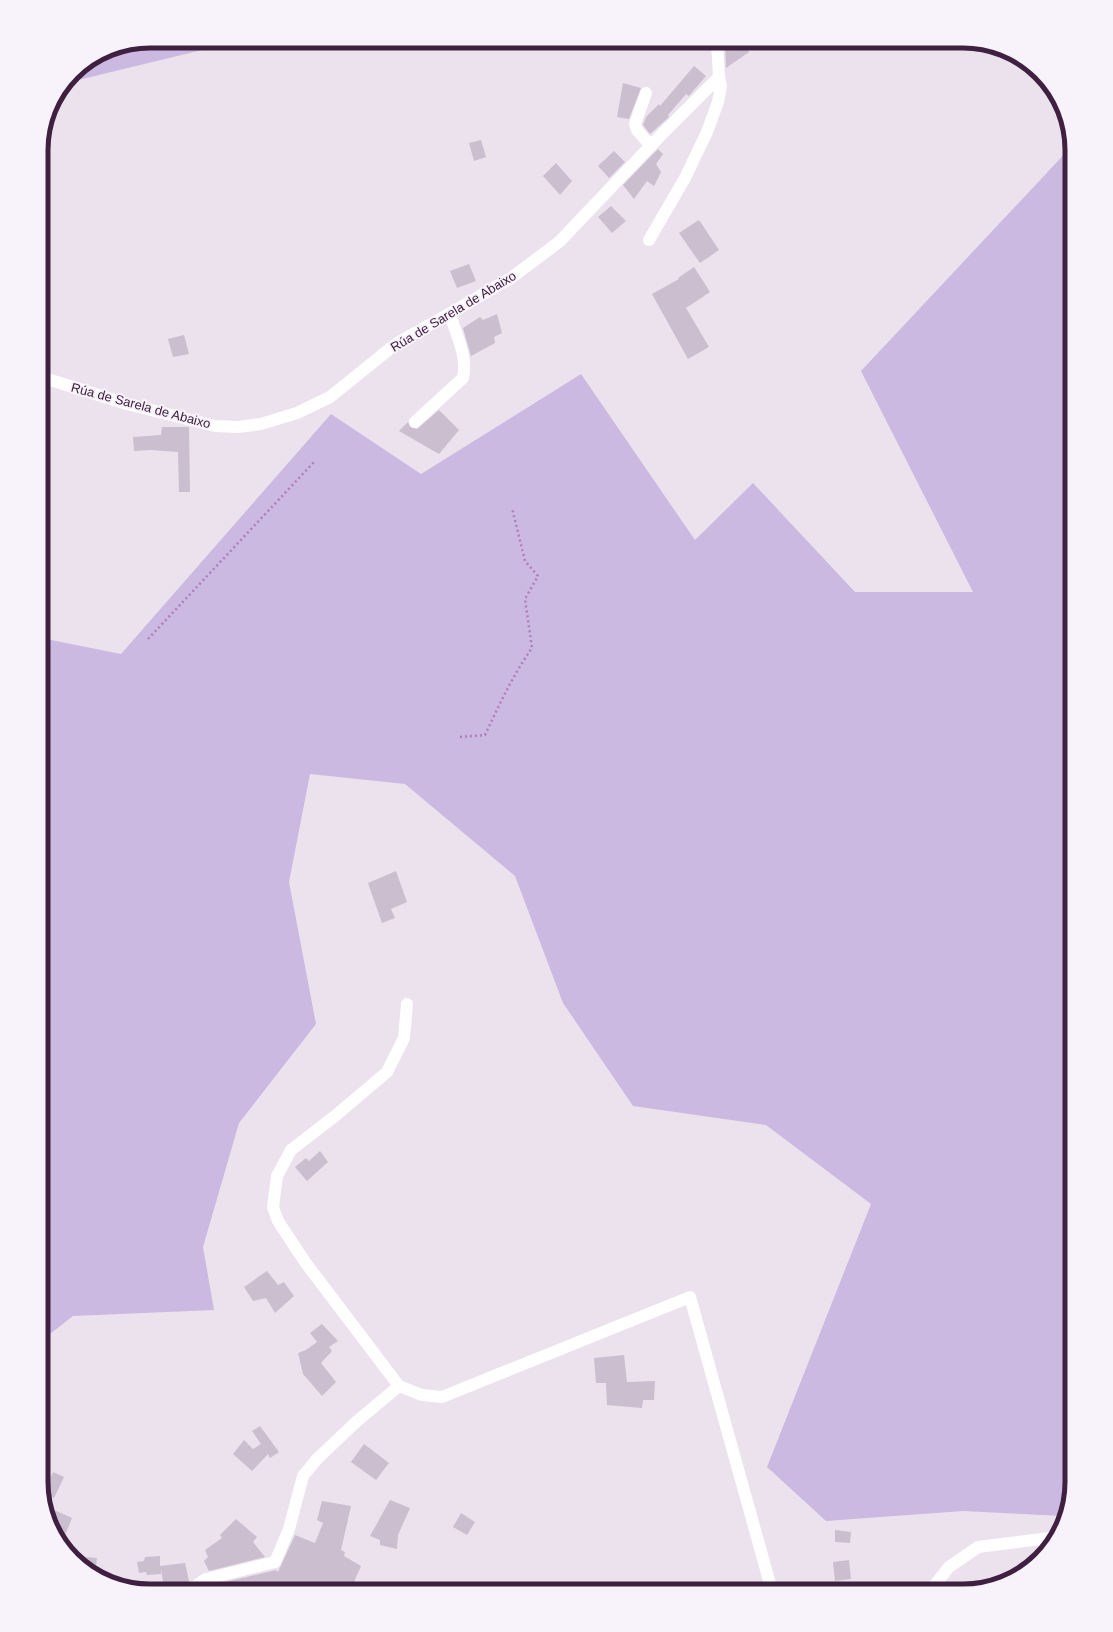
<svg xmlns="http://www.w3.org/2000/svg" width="1113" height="1632" font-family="Arial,sans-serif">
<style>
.green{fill:#ccb9e1}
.building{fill:#cbbecf}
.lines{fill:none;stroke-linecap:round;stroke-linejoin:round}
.path{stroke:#af7fb5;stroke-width:2.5;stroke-dasharray:2 3;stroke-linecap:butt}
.minor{stroke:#fff;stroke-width:12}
.labels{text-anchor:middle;stroke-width:4;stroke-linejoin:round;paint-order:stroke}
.street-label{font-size:13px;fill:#3f2041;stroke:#f8f3fa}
.rim{fill:none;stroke:#3f2041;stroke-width:5}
</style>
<rect width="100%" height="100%" fill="#ebe2ee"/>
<!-- green -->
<g class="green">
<polygon points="150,41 239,41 66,83 73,73 108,49"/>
<polygon points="1071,147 1072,1483 1063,1516 963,1511 826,1521 767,1467 871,1204 766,1125 633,1106 563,1003 515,876 405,784 310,774 289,882 316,1024 239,1123 203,1247 214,1310 73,1316 41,1341 41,638 121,654 331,414 421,474 581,374 695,540 753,483 855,592 973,592 861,371"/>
<polygon points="1035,1554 1039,1555 1019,1575 1018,1564"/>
</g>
<!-- building -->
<g class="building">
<polygon points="725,41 745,41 749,52 726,68"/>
<polygon points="694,66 706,76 689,96 686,94 668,115 669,117 650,134 643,125 646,117 659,104 660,106"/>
<polygon points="623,83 641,88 629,119 617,117"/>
<polygon points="481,140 486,157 474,161 469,143"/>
<polygon points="658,149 663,154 656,164 661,172 654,186 647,181 634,199 623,185"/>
<polygon points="614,151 625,162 609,178 598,166"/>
<polygon points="556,163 572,181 560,195 543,176"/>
<polygon points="611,206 626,221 612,233 598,217"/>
<polygon points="699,220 719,250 700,263 679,233"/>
<polygon points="469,264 476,281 457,288 450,271"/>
<polygon points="694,267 710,292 686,308 709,347 688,359 652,294 679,279 678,278"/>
<polygon points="497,314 502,333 494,337 495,343 471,356 463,328 480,317 483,320"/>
<polygon points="184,335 189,354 173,357 168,339"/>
<polygon points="439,410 459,430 439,454 399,431 408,422 410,427 417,429"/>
<polygon points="162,427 189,427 190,492 179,492 178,452 151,450 134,451 133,437 161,435"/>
<polygon points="396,871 407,902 391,909 395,918 382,923 368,883"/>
<polygon points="320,1151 328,1162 307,1181 295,1167 306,1158 309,1161"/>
<polygon points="267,1271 278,1285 284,1282 294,1296 275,1313 266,1298 253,1301 244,1287"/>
<polygon points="322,1324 338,1341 329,1347 332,1351 321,1363 336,1382 322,1396 303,1374 298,1353 306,1350 317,1342 310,1333"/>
<polygon points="624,1355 627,1382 655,1381 654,1400 643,1400 642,1408 607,1405 606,1383 596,1383 594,1358"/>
<polygon points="260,1426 279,1452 270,1458 268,1454 252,1471 233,1454 244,1440 253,1449 261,1444 252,1431"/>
<polygon points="364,1444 389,1463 376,1480 351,1462"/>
<polygon points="53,1472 64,1477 54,1498 44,1493"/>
<polygon points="390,1500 410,1508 398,1535 397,1549 380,1545 380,1540 370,1536"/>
<polygon points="322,1501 351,1506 341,1550 345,1552 344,1556 361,1566 350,1591 213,1591 212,1585 276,1570 278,1572 295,1535 315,1543 323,1523 317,1520"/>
<polygon points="52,1509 72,1518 64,1538 55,1535 50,1516"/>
<polygon points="461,1513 475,1522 467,1535 453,1527"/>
<polygon points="236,1519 257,1537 253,1542 265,1557 209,1571 204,1561 208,1557 205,1550 222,1538 220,1535"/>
<polygon points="835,1530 851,1532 850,1543 835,1542"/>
<polygon points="75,1556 97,1558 95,1576"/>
<polygon points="160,1556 160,1566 185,1563 189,1581 183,1586 164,1587 161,1569 161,1574 147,1575 146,1572 139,1573 137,1562 144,1561 145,1557"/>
<polygon points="849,1560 851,1579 835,1581 833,1562"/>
</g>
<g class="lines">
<!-- path -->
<g class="path">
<polyline points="148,639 315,461"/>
<path d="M460,737L485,735C499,705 513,675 532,648L525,599L538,576L525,561L512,508"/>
</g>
<!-- minor -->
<g class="minor">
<polyline points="646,93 635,124 637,130 651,146"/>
<polyline points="649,240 685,178 707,132 718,102 721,86 719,77"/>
<polyline points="41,377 127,404 215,426 238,427 261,424 297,413 330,397 397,343 456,310 511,278 559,242 660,136 719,77 717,41"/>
<path d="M415,422L463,378C468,356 456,335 450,314"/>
<polyline points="407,1004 404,1038 387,1072 335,1116 291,1150 277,1176 273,1207 278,1221 305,1262 399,1386 422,1395 442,1397 690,1297 772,1591"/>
<polyline points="188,1591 206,1579 275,1562 289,1529 303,1476 317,1459 356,1422 399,1386"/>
<polyline points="930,1591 949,1567 978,1547 1057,1537"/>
</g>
</g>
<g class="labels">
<!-- street labels -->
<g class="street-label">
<text transform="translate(453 311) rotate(-31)" y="5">Rúa de Sarela de Abaixo</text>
<text transform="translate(141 405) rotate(15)" y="5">Rúa de Sarela de Abaixo</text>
</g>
</g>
<!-- crop -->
<path d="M0 0H1113V1632H0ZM150 48H963A102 102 0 0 1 1065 150V1482A102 102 0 0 1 963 1584H150A102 102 0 0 1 48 1482V150A102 102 0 0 1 150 48Z" fill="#f8f3fa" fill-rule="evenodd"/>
<path class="rim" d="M150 48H963A102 102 0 0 1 1065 150V1482A102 102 0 0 1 963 1584H150A102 102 0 0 1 48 1482V150A102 102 0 0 1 150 48Z"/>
</svg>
